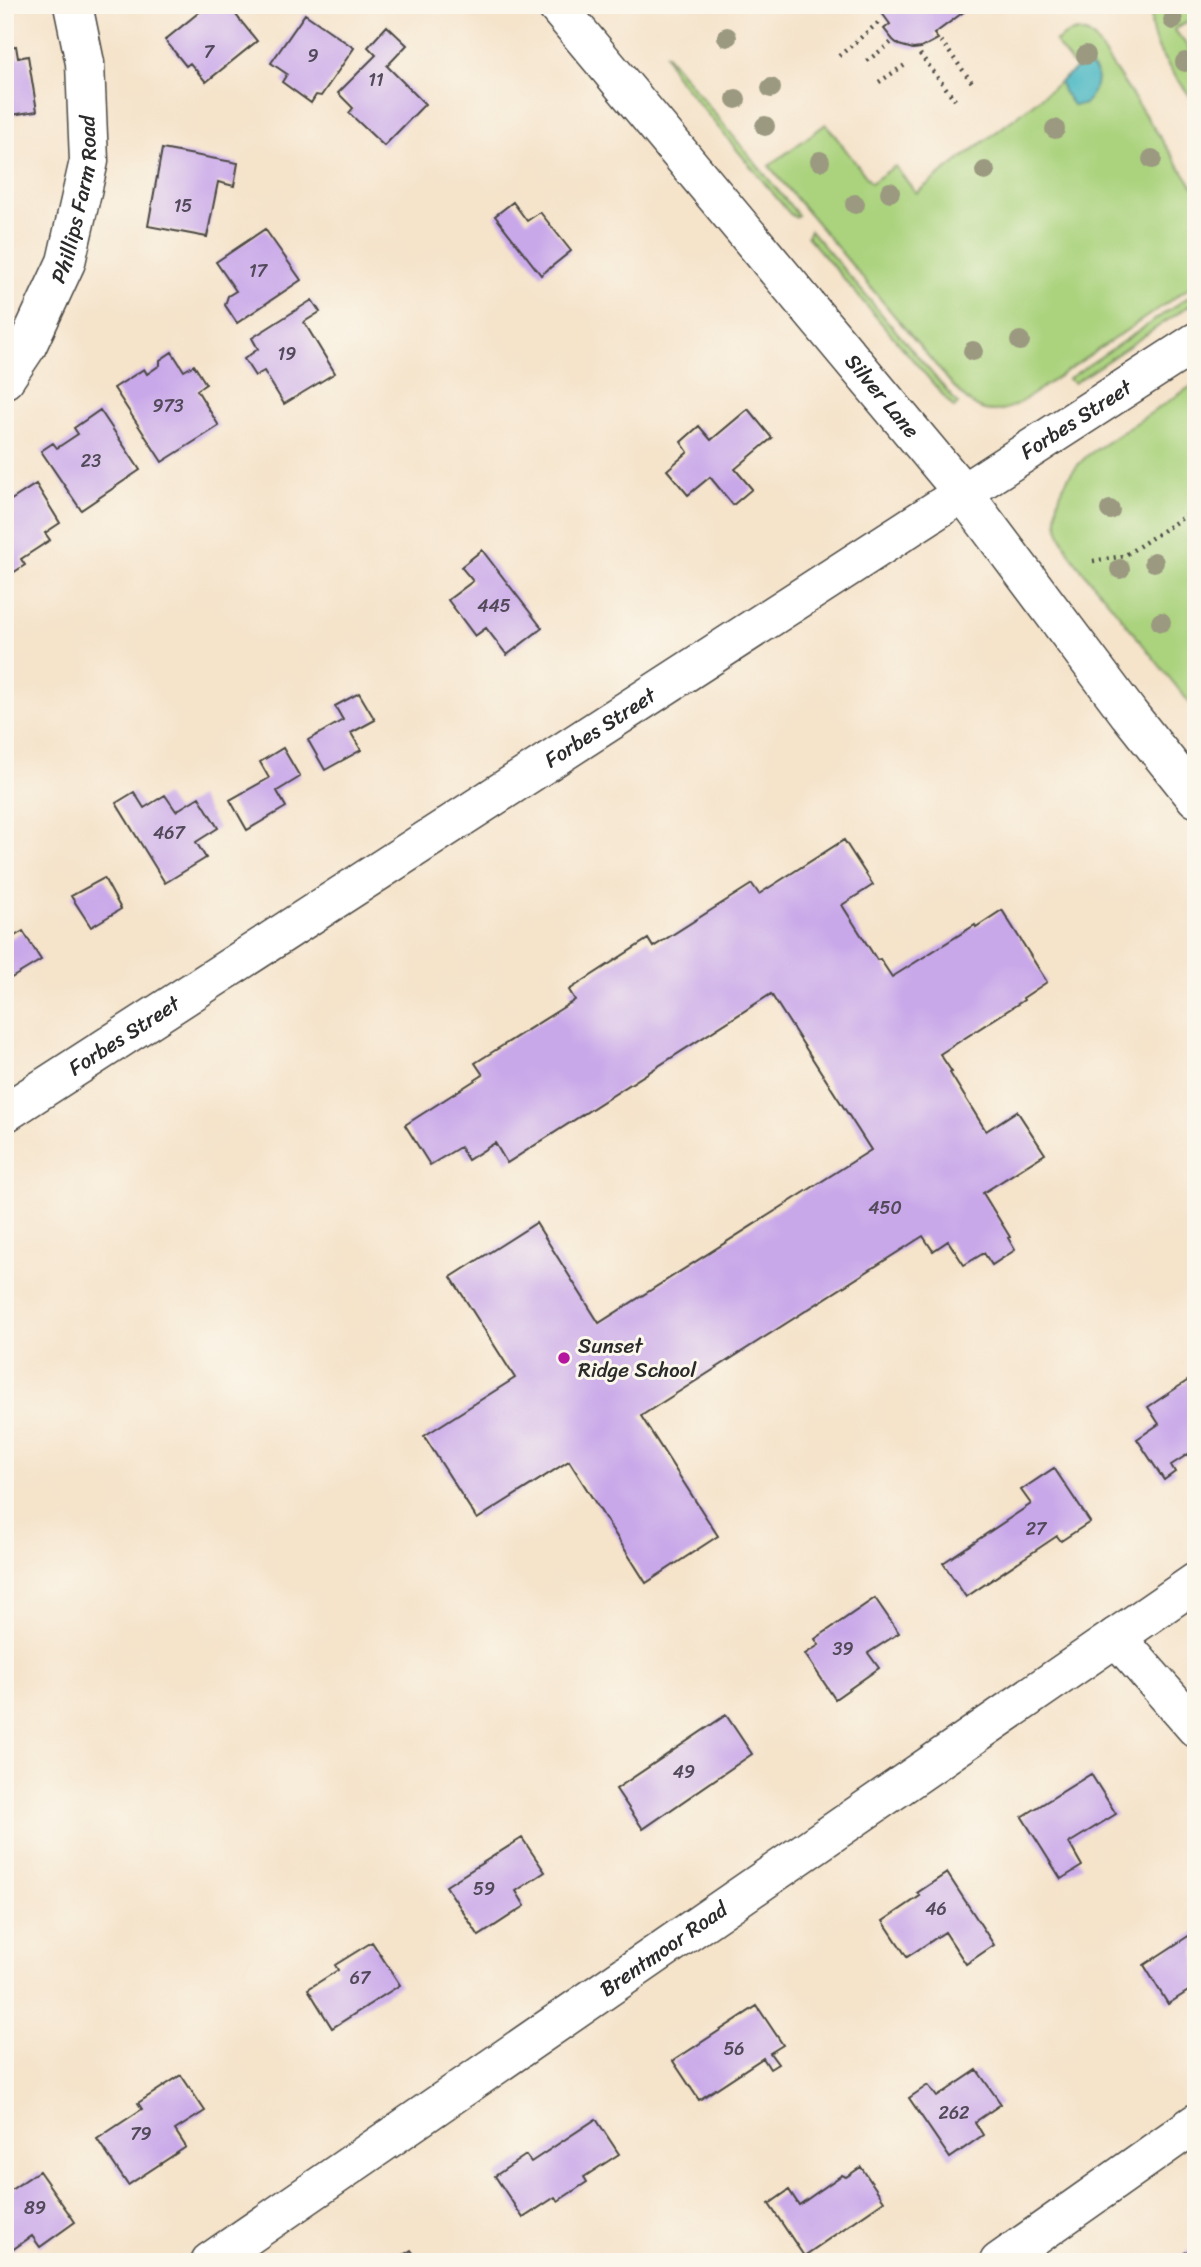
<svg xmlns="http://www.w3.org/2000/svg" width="1201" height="2267" font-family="Sriracha,sans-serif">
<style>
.green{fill:#abd37e;stroke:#6b7f54;stroke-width:2}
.water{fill:#4ab8c3;stroke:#3a7277;stroke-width:2}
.building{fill:#c9a8e9}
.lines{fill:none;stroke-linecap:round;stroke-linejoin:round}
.minor-casing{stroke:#494743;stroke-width:41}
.major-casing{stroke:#494743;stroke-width:41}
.path{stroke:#494743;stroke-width:4.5;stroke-dasharray:2 5;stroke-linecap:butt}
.minor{stroke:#fff;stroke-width:38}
.major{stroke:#fff;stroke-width:38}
.tree{fill:#9b9980}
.poi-dot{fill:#b5179e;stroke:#fbf7ec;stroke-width:2.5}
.labels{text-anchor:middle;stroke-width:6;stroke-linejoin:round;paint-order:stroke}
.number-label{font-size:18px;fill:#524a5a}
.street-label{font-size:21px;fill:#2b2b2b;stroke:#fbf7ec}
.poi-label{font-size:21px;fill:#2b2b2b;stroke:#fbf7ec;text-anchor:start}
</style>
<rect width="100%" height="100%" fill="#fbf7ec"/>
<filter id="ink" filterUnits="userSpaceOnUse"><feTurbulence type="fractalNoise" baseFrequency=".0143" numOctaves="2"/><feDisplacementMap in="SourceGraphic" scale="14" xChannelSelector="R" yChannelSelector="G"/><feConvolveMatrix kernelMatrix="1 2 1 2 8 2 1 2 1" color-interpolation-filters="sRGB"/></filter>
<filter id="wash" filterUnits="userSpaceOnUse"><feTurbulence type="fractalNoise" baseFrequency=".00686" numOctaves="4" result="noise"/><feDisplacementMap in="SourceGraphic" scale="28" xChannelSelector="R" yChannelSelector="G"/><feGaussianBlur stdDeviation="1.57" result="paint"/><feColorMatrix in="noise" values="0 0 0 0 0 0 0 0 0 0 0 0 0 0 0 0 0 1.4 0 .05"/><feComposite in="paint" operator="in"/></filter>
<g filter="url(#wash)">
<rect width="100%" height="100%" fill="#f5e3ca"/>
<path class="green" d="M1154,5h42v12l-22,12 22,28v47c-19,-27 -55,-64 -42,-99z
M1077,31l11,3 7,6 101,151v92l-175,119c-34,20 -49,5 -72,-21l-180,-215 57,-42 45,59 24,-17 21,27 100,-76 60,-48 -21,-27 12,-8z
M665,53l133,162 -3,2 -5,-3 -115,-139z
M810,230l148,174 -4,4 -147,-172z
M1196,292v9l-122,82 -6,-4z
M1196,383v328c-28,-35 -56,-70 -84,-105 -19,-24 -47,-50 -54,-80 -6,-28 10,-53 30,-71z"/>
<path class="water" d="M1083,63c23,8 13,29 0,42h-10l-10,-14 -3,-9z"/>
<g id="blocks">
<path class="building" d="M208,5h20l29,36 -51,41 -16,-19 -4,3 -21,-26z
M876,5h97l-39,29 4,5 -17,9 -8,1 -14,-4 -6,-5 -9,-11 6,-5z
M305,14l49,34 -33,48 -5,-1 -5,8 -29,-21 5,-8 -16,-11z
M387,26l20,19 -20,21 38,38 -41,42 -35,-33 4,-5 -15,-15 38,-38 -8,-8z
M16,46l2,12 10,-2 9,55 -32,5v-68z
M162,149l76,14 -4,23 -16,-4 -11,55 -59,-11z
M513,202l14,19 13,-9 31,39 -30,24 -46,-59z
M265,229l36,51 -64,43 -12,-18 3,-9 8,-5 -20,-29z
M312,300l8,12 -16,10 31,51 -51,31 -20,-33 -9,5 -11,-17 14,-10 -6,-11z
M172,352l12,19 10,-6 12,19 -9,6 22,36 -57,36 -48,-74 30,-19 3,5 13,-9v-5z
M748,409l24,29 -37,31 17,20 -19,16 -23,-28 -22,18 -21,-25 21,-18 -7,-10 18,-16 12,14z
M100,410l40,60 -59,40 -40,-59 12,-8 4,5 21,-14 -4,-6z
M36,484l24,39 -15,10 5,7 -29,19 4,6 -20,13v-74z
M482,550l60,78 -35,27 -21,-27 -11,8 -27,-36 25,-19 -12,-14z
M359,693l16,27 -24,13 10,17 -36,20 -17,-30 35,-20 -8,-14z
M283,748l17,29 -23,14 9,16 -39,23 -17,-30 39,-22 -9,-16z
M134,792l10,16 21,-13 11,16 23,-14 19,31 -22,14 10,16 -41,25 -49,-80z
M844,840l29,45 -31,20 35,55 3,-1 12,18 83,-52 1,2 26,-17 45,72 -24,16 1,2 -84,54 12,18 -2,1 36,58 31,-20 28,43 -62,39 27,44 -2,1 7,12 -23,15 -8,-12 -20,12 -16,-24 -15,10 -10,-15 -282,180 77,120 -72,47 -77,-122 -92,58 -53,-83 91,-58 -64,-101 85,-54 63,100 272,-173 -100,-156 -264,169 -12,-20 -27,17 -8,-13 -30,18 -25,-40 78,-50 -8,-12 100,-63 -6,-10 79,-51 5,8 99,-63 7,10z
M104,878l17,31 -30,18 -20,-31z
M23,931l18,29 -33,20 -3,-4v-34z
M1196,1375v74l-25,16 4,7 -11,8 -27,-41 22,-15 -11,-17z
M1054,1468l36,54 -29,19 -4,-5 -91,61 -23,-34 88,-59 -10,-14z
M875,1598l24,35 -31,20 11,15 -44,31 -30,-45 14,-9 -4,-6z
M726,1715l26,39 -109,75 -27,-40z
M1091,1774l25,40 -47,29 13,23 -21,13 -39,-62z
M522,1838l23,34 -29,19 9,15 -46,30 -33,-50z
M947,1873l47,72 -28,19 -21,-32 -38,25 -24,-36 37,-25 -3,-3z
M1196,1931v55l-28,18 -24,-39z
M372,1942l28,43 -68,43 -24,-39 30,-19 -3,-5z
M757,2006l26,39 -13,8 8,11 -8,5 -7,-11 -64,42 -26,-39z
M977,2070l24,34 -26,18 8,13 -33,23 -41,-60 19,-13 9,12z
M181,2075l24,36 -30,19 11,17 -58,38 -31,-46 45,-30 -4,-6z
M596,2119l23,35 -35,23 3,5 -29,19 -3,-4 -32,21 -28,-42 31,-21 5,7z
M861,2167l23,34 -80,55 -35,-52 20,-14 10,15 43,-30 4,2z
M39,2171l36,51 -35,25 -8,-11 -27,19v-61z
M1196,2246v16h-26z
M411,2250l8,12h-27z"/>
</g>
</g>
<g filter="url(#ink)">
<use href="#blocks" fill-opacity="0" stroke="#494743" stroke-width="2"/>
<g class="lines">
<g class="minor-casing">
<g id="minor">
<path id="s1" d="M5,379l22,-33 39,-84 23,-101 -4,-98 -12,-58"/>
<path d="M1116,1637l80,91"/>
<path id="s2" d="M210,2262l986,-680"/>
<path d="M999,2262l197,-139"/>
</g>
</g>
<g class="major-casing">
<g id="major">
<path id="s3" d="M556,5l408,489 165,220 67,84"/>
<path id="s4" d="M5,1113l1191,-771"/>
</g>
</g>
<path class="path" d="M941,41l33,44
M920,54l35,46
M839,56l39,-33
M867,61l25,-19
M879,82l29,-19
M1093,561l31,-5 72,-47"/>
<use href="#minor" class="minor"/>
<use href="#major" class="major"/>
</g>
<g class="tree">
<circle cx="1173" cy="20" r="10"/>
<circle cx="727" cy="37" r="10"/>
<circle cx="1086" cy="55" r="10"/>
<circle cx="1185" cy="62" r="10"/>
<circle cx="771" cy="88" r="10"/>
<circle cx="736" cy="99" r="10"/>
<circle cx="765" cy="126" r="10"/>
<circle cx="1055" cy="129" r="10"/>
<circle cx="1152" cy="159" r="10"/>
<circle cx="820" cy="161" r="10"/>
<circle cx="985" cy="171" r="10"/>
<circle cx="890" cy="192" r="10"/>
<circle cx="855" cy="204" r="10"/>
<circle cx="1020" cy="341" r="10"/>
<circle cx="973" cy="351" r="10"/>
<circle cx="1110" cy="510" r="10"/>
<circle cx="1154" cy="562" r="10"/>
<circle cx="1120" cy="569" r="10"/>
<circle cx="1161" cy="622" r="10"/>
</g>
</g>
<circle class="poi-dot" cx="564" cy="1358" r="7"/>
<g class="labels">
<g class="number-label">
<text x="209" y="58">7</text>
<text x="313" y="62">9</text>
<text x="376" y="86">11</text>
<text x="183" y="212">15</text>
<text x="258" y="277">17</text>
<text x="287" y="360">19</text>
<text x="168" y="412">973</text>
<text x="91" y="467">23</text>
<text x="494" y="612">445</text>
<text x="169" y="839">467</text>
<text x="885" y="1214">450</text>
<text x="1036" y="1535">27</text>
<text x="843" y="1655">39</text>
<text x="684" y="1778">49</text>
<text x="484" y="1895">59</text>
<text x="936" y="1915">46</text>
<text x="360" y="1984">67</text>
<text x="734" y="2055">56</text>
<text x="954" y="2119">262</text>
<text x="141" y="2140">79</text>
<text x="35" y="2214">89</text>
</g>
<g class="street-label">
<text dy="7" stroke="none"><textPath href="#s1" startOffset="196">Phillips Farm Road</textPath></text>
<text dy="7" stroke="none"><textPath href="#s3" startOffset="509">Silver Lane</textPath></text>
<text dy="7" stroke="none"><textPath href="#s4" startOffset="1276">Forbes Street</textPath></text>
<text dy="7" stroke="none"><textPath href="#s4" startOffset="709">Forbes Street</textPath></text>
<text dy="7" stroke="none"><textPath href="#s4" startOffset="142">Forbes Street</textPath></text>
<text dy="7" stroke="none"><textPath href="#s2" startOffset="551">Brentmoor Road</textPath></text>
</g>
<g class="poi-label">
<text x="578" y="1353">Sunset<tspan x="578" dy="24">Ridge School</tspan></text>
</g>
</g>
<rect width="1201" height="2267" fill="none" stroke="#fbf7ec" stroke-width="28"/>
</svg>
